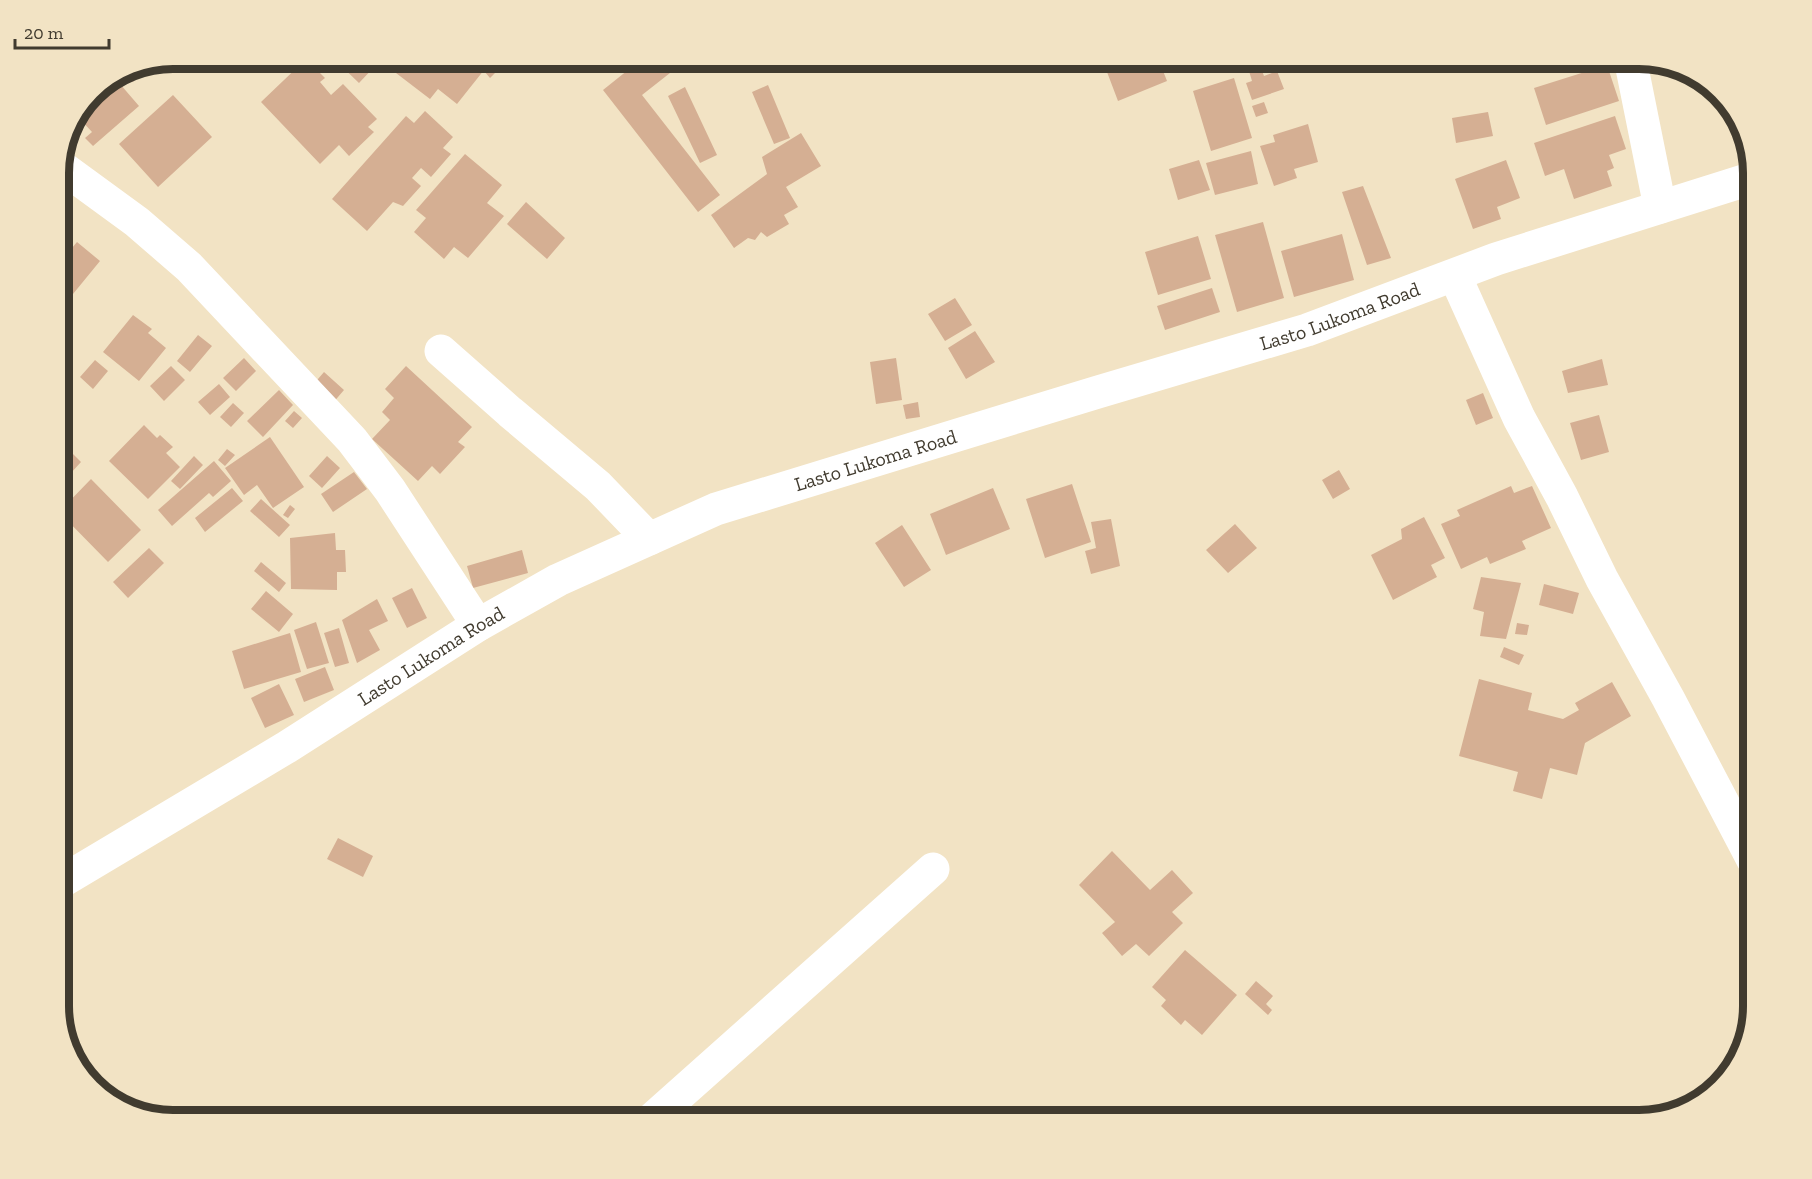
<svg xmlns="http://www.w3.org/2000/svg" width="1812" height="1179" font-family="'Zilla Slab',serif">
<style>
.building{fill:#d5af93}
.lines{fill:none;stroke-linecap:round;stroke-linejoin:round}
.minor{stroke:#fff;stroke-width:33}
.labels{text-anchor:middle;stroke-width:5;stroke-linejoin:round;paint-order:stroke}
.street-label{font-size:20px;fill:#413b2f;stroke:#f2e3c4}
.rim{fill:none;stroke:#413b2f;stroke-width:8}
</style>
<rect width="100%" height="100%" fill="#f2e3c4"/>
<path class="building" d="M333,58h36l7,7 -17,18z
M406,58h73l9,7 -31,39 -19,-15 -8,10 -34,-26z
M643,58h16l11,15 -28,22 78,100 -22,17 -95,-122z
M664,58h26l-19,12z
M750,58h21l2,3 -14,10z
M1140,58h18l9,23 -49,20 -11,-29z
M306,59l19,19 -5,4 11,13 12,-11 34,35 -9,8 6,5 -25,24 -10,-11 -19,19 -59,-62z
M149,63l-16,19 -11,-10 8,-5z
M1607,65l12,36 -73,24 -12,-37z
M489,67l6,6 -5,5 -6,-7z
M1261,68l3,8 13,-5 7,18 -32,11 -6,-17 6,-2 -3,-10z
M114,77l25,29 -46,40 -8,-8 7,-6 -12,-13 12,-27z
M1234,78l18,60 -41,13 -18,-60z
M768,85l22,53 -16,6 -22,-52z
M685,87l32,68 -17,8 -32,-67z
M173,95l39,42 -54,50 -39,-43z
M1264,102l4,11 -12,4 -4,-11z
M425,111l28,26 -10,11 8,6 -20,23 -10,-9 -9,10 9,8 -18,20 -10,-4 -26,29 -35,-32 74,-83 8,7z
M1488,112l5,24 -37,7 -4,-25z
M1615,116l11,33 -17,6 5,13 -7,3 5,15 -38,13 -10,-30 -19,7 -11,-33z
M1308,124l10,38 -24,7 3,9 -23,8 -14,-40 15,-4 -2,-7z
M801,133l20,33 -35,21 12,20 -14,8 5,9 -22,13 -6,-5 -6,8 -7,-2 -14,10 -23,-33 56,-41 -5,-17z
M1251,151l7,33 -43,11 -9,-32z
M465,154l37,31 -15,18 17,13 -36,42 -14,-11 -10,12 -30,-27 12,-14 -10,-8z
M1199,160l11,30 -32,10 -9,-31z
M1506,160l14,38 -23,9 4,12 -28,10 -18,-50z
M1363,186l28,72 -24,7 -25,-73z
M526,202l39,36 -18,21 -40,-35z
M1263,222l21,76 -47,14 -22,-77z
M1342,234l12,46 -60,17 -13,-46z
M1198,236l13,43 -53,16 -13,-43z
M77,242l23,19 -36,44 -5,-4v-54l8,7z
M1212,288l8,24 -55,18 -8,-24z
M955,298l17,27 -27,16 -17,-27z
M133,315l19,14 -4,4 18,15 -27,33 -36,-29z
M975,331l20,31 -29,17 -18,-31z
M198,335l14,11 -22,26 -13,-11z
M244,358l12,13 -20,20 -13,-13z
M896,358l6,42 -26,4 -6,-42z
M1602,359l6,26 -40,8 -6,-22z
M95,360l13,11 -15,18 -13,-12z
M171,366l14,14 -21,21 -14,-15z
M406,366l66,61 -14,15 7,5 -25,27 -8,-8 -14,15 -46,-42 18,-19 -8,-8 12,-14 -9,-9z
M324,372l20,18 -12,14 -20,-18z
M219,384l11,13 -20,18 -12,-13z
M279,390l14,15 -30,32 -16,-16z
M1483,393l10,25 -17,7 -10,-25z
M918,402l2,15 -14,2 -3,-14z
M233,403l11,10 -13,14 -11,-10z
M294,411l8,7 -9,10 -8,-7z
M1599,415l10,37 -28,8 -11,-37z
M144,425l13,13 3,-3 13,12 -7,6 14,14 -32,32 -39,-38z
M270,437l34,50 -31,21 -16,-23 -13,10 -19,-27z
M59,440l22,22 -22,24z
M227,449l8,6 -10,11 -7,-6z
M194,456l9,9 -23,24 -9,-8z
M327,456l13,12 -18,20 -13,-12z
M214,461l17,20 -18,16 -4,-4 -37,33 -14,-16z
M1339,470l11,19 -17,10 -11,-19z
M354,472l13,17 -34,23 -12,-18z
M91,479l50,51 -33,32 -49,-50z
M1072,484l19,58 -46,16 -19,-59z
M1511,486l3,7 18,-7 19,42 -29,13 4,8 -36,15 -3,-7 -26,12 -20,-45 19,-8 -3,-6z
M232,488l11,13 -38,31 -10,-14z
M993,488l17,41 -64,26 -16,-41z
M261,499l29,26 -11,12 -29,-26z
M290,505l5,4 -7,9 -5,-3z
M1424,517l21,41 -14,7 6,12 -44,23 -22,-45 31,-16 -1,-10z
M1111,519l9,47 -29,8 -6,-23 11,-3 -5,-26z
M1235,524l22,24 -29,25 -22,-23z
M902,525l29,45 -27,17 -29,-44z
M335,533l1,17h9l1,22h-9v18l-46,-1 -1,-51z
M149,548l15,15 -36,35 -15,-16z
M522,550l6,23 -55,15 -6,-22z
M261,562l25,21 -7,9 -25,-21z
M1481,577l40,6 -15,56 -26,-3 4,-24 -11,-3z
M1544,584l35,9 -6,21 -34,-9z
M412,588l15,30 -20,10 -15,-30z
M266,591l27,23 -14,18 -28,-23z
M377,599l11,22 -19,9 11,20 -23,13 -15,-43z
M316,622l13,41 -22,6 -13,-39z
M1517,623l12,2 -2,10 -12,-1z
M339,628l10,35 -14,4 -11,-34z
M290,633l11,39 -57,17 -12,-38z
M1504,647l20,8 -5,10 -19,-8z
M325,667l9,23 -30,12 -9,-23z
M1479,679l53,14 -4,17 35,9 16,-9 -4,-7 37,-21 19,34 -46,27 -8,32 -27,-7 -8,31 -29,-8 5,-19 -59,-16z
M279,684l15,31 -29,13 -14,-30z
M338,838l35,18 -10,21 -36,-18z
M1112,851l38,39 22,-20 21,23 -21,19 11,11 -34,33 -13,-12 -14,12 -20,-23 13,-11 -36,-37z
M1185,950l52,45 -35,40 -17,-15 -4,5 -20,-19 5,-6 -14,-13z
M1256,981l17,15 -7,8 6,6 -4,5 -23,-21z"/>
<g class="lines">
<g class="minor">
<path d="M1630,58l30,149"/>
<path d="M59,165l78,57 52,45 163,173 38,50 88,135"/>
<path d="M1455,276l64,142 43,79 40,82 66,119 85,162"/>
<path d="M441,351l69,61 88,74 51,53"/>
<path id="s1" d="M59,883l228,-136 191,-122 80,-45 158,-71 382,-117 209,-62 189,-71 257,-81"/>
<path d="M651,1120l282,-251"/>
</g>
</g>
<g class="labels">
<g class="street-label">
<text dy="7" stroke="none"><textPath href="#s1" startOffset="1410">Lasto Lukoma Road</textPath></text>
<text dy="7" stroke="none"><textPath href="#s1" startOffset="924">Lasto Lukoma Road</textPath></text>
<text dy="7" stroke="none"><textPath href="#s1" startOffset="436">Lasto Lukoma Road</textPath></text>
</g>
</g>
<path d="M0 0H1812V1179H0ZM173 69H1639A104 104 0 0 1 1743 173V1006A104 104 0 0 1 1639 1110H173A104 104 0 0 1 69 1006V173A104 104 0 0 1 173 69Z" fill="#f2e3c4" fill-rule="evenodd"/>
<path class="rim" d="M173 69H1639A104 104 0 0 1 1743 173V1006A104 104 0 0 1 1639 1110H173A104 104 0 0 1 69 1006V173A104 104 0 0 1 173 69Z"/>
<path d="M15 39v9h94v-9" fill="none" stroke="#413b2f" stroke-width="3"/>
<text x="24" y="39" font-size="18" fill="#413b2f" stroke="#f2e3c4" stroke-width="4.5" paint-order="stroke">20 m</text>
</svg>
